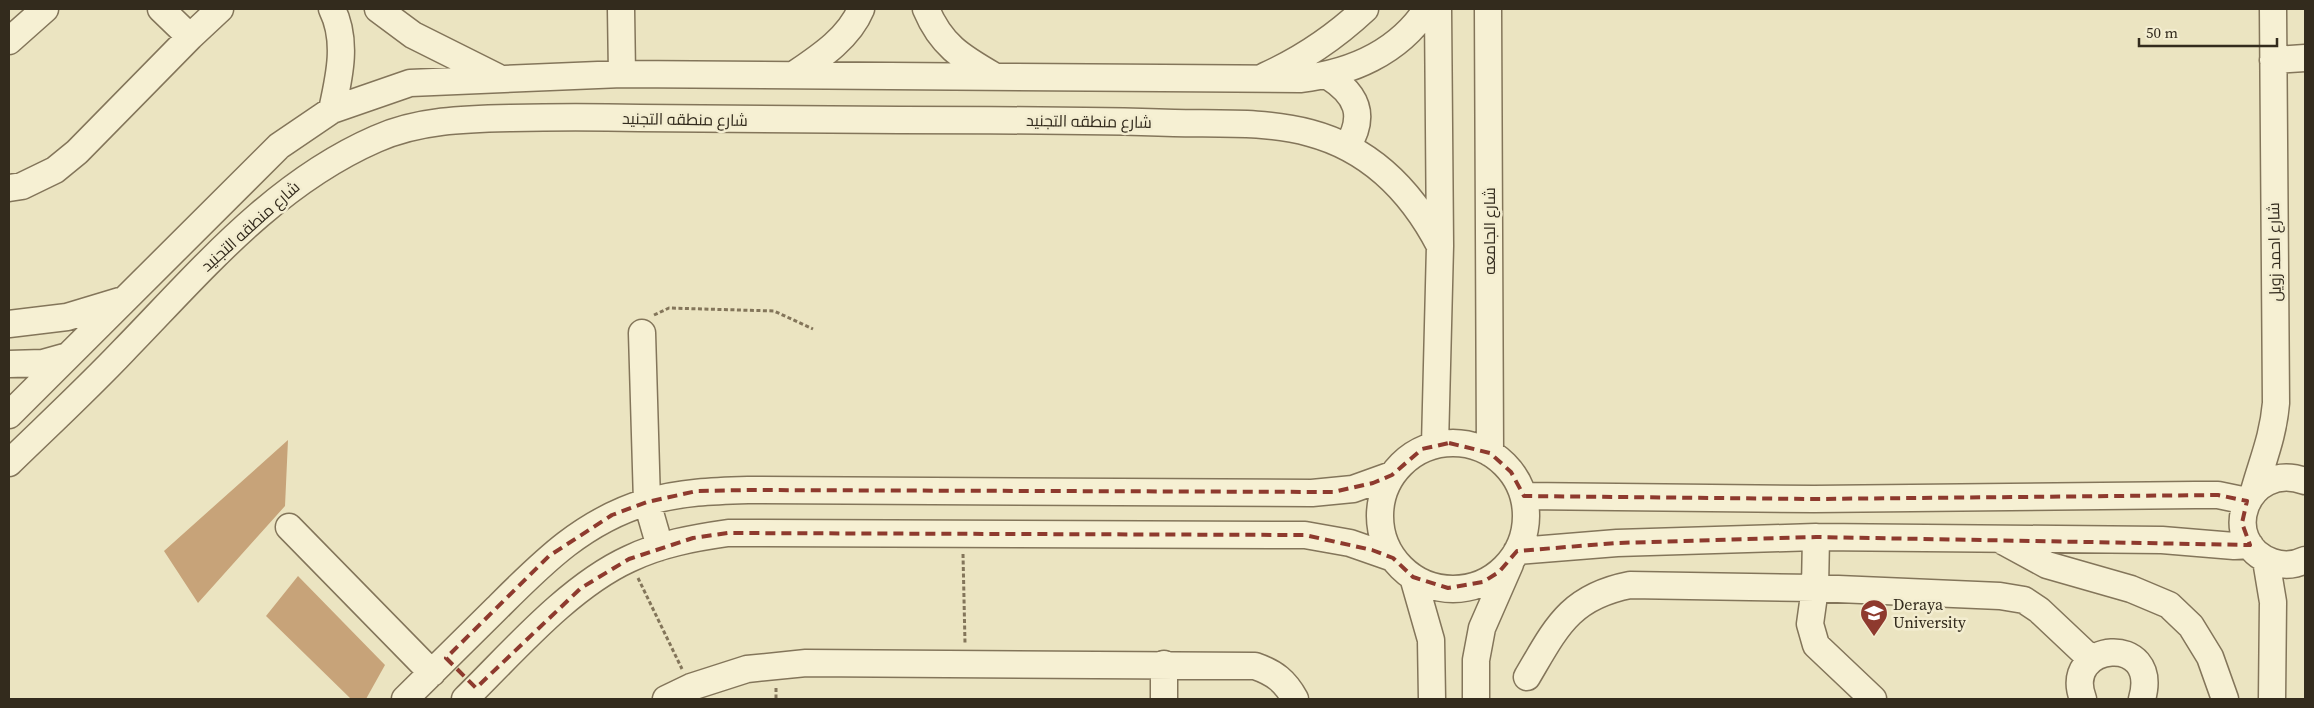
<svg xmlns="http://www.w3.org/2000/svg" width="2314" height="708" font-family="'Source Serif 4',Cairo,serif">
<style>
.building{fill:#c7a379}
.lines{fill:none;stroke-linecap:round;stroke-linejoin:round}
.minor-casing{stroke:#83755a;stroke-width:29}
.path{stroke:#83755a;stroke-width:3;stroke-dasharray:4 2.5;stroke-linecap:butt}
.minor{stroke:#f6f0d3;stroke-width:26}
.marked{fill:none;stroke:#8e3a2e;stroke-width:4;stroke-dasharray:10 6;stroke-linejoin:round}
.labels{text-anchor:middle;stroke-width:5;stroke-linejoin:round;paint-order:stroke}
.street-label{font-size:16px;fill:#332b1d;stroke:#f3edd0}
.poi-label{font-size:16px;fill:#332b1d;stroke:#f3edd0;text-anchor:start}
</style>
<rect width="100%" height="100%" fill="#ebe4c1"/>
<path class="building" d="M288,440l-3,66 -87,97 -34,-52z
M298,576l87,89 -19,34h-15l-85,-83z"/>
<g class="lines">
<g class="minor-casing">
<path id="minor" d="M161,9l29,28 30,-28
M378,9l35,26 84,42
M621,9l1,65
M926,9c15,36 35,48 68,67
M1488,9l2,444
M9,41l36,-32
M2273,60l32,-2
M795,74c25,-17 54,-36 66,-65
M1265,76c38,-17 70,-39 100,-67
M1328,76c30,19 38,40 19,71
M332,110c7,-32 16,-69 0,-101
M9,188l13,-2 33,-16 22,-18 113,-115
M9,324l58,-7 53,-16
M642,333l5,169 13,45
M9,364l34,-1 25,-7
M9,415l270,-269 53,-36 78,-27 212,-9 678,5c50,-6 98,-26 127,-70
M1380 516a73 73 0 1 1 146 0a73 73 0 1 1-146 0Z
M1435,445l5,-199 -2,-237
M9,463c38,-37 78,-74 115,-113 77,-79 149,-166 252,-211 42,-19 89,-20 135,-21 43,-1 86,-1 129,0 86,1 172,2 259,2 91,0 183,0 275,3 44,1 93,-2 136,10 60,16 102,59 130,113
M2305,481c-59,-21 -88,61 -33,81 11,4 23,3 33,-2
M2254,491c9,-32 19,-54 22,-88l-3,-394
M1524,496l290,3 381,-4h23l29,6
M289,527l143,146
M1816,537l-1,51 -5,36 6,21 57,54
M2001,540l46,25 84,24 38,16 22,21 19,31 15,42
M1517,551l100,-8 199,-6 346,3 72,6 16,-1
M2266,560l7,42 -1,97
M1413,577l18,63 1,59
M1164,664v35
M1527,677c29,-49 42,-80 103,-92l185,3 185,8 24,4 15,10 52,49
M405,699c30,-30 61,-60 92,-91 45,-45 86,-87 150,-106 33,-10 67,-11 101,-12l564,3 41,-4 39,-14
M465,699c47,-46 103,-112 164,-140 31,-15 64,-21 99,-26l577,2 45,8 43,15
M666,699l25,-12 56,-18 59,-6 449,3c20,7 30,15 40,33
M1476,699v-39l6,-32 28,-64
M2083,699c-22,-57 78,-67 59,0"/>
</g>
<path class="path" d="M654,315l15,-7 105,3 39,18
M963,554l2,89
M638,578l44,91
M776,688v11"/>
<use href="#minor" class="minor"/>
</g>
<path class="marked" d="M1449,443l41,10 21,19 13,24 290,3 404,-4 29,6 -5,22 8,22 -434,-8 -199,6 -100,8 -18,21 -16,10 -35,6 -35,-11 -20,-19 -21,-8 -67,-15 -577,-2 -35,5 -64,21 -48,29 -105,100 -30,-30 103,-102 63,-41 35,-13 50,-11 51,-1 585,2 40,-9 19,-8 30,-26z"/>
<defs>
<g id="university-pin" transform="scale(1.4375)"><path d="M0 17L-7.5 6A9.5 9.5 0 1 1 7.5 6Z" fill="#8e3a2e" stroke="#f3edd0"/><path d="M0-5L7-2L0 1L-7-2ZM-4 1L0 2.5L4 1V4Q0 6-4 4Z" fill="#fff"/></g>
</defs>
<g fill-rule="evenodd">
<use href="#university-pin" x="1874" y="613"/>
</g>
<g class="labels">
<g class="street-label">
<text transform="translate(685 119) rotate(1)" y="6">شارع منطقه التجنيد</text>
<text transform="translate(1089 121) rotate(1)" y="6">شارع منطقه التجنيد</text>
<text transform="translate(250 226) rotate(-42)" y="6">شارع منطقه التجنيد</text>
<text transform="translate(1489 231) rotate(-90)" y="6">شارع الجامعه</text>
<text transform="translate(2274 252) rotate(-91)" y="6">شارع احمد زويل</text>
</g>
<g class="poi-label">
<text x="1893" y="610">Deraya<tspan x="1893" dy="18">University</tspan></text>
</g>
</g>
<rect width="2314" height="708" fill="none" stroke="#332b1d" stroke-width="20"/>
<path d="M2139 38v8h138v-8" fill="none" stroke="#332b1d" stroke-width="2.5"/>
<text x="2146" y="38" font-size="15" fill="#332b1d" stroke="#f3edd0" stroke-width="4" paint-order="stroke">50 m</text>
</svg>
